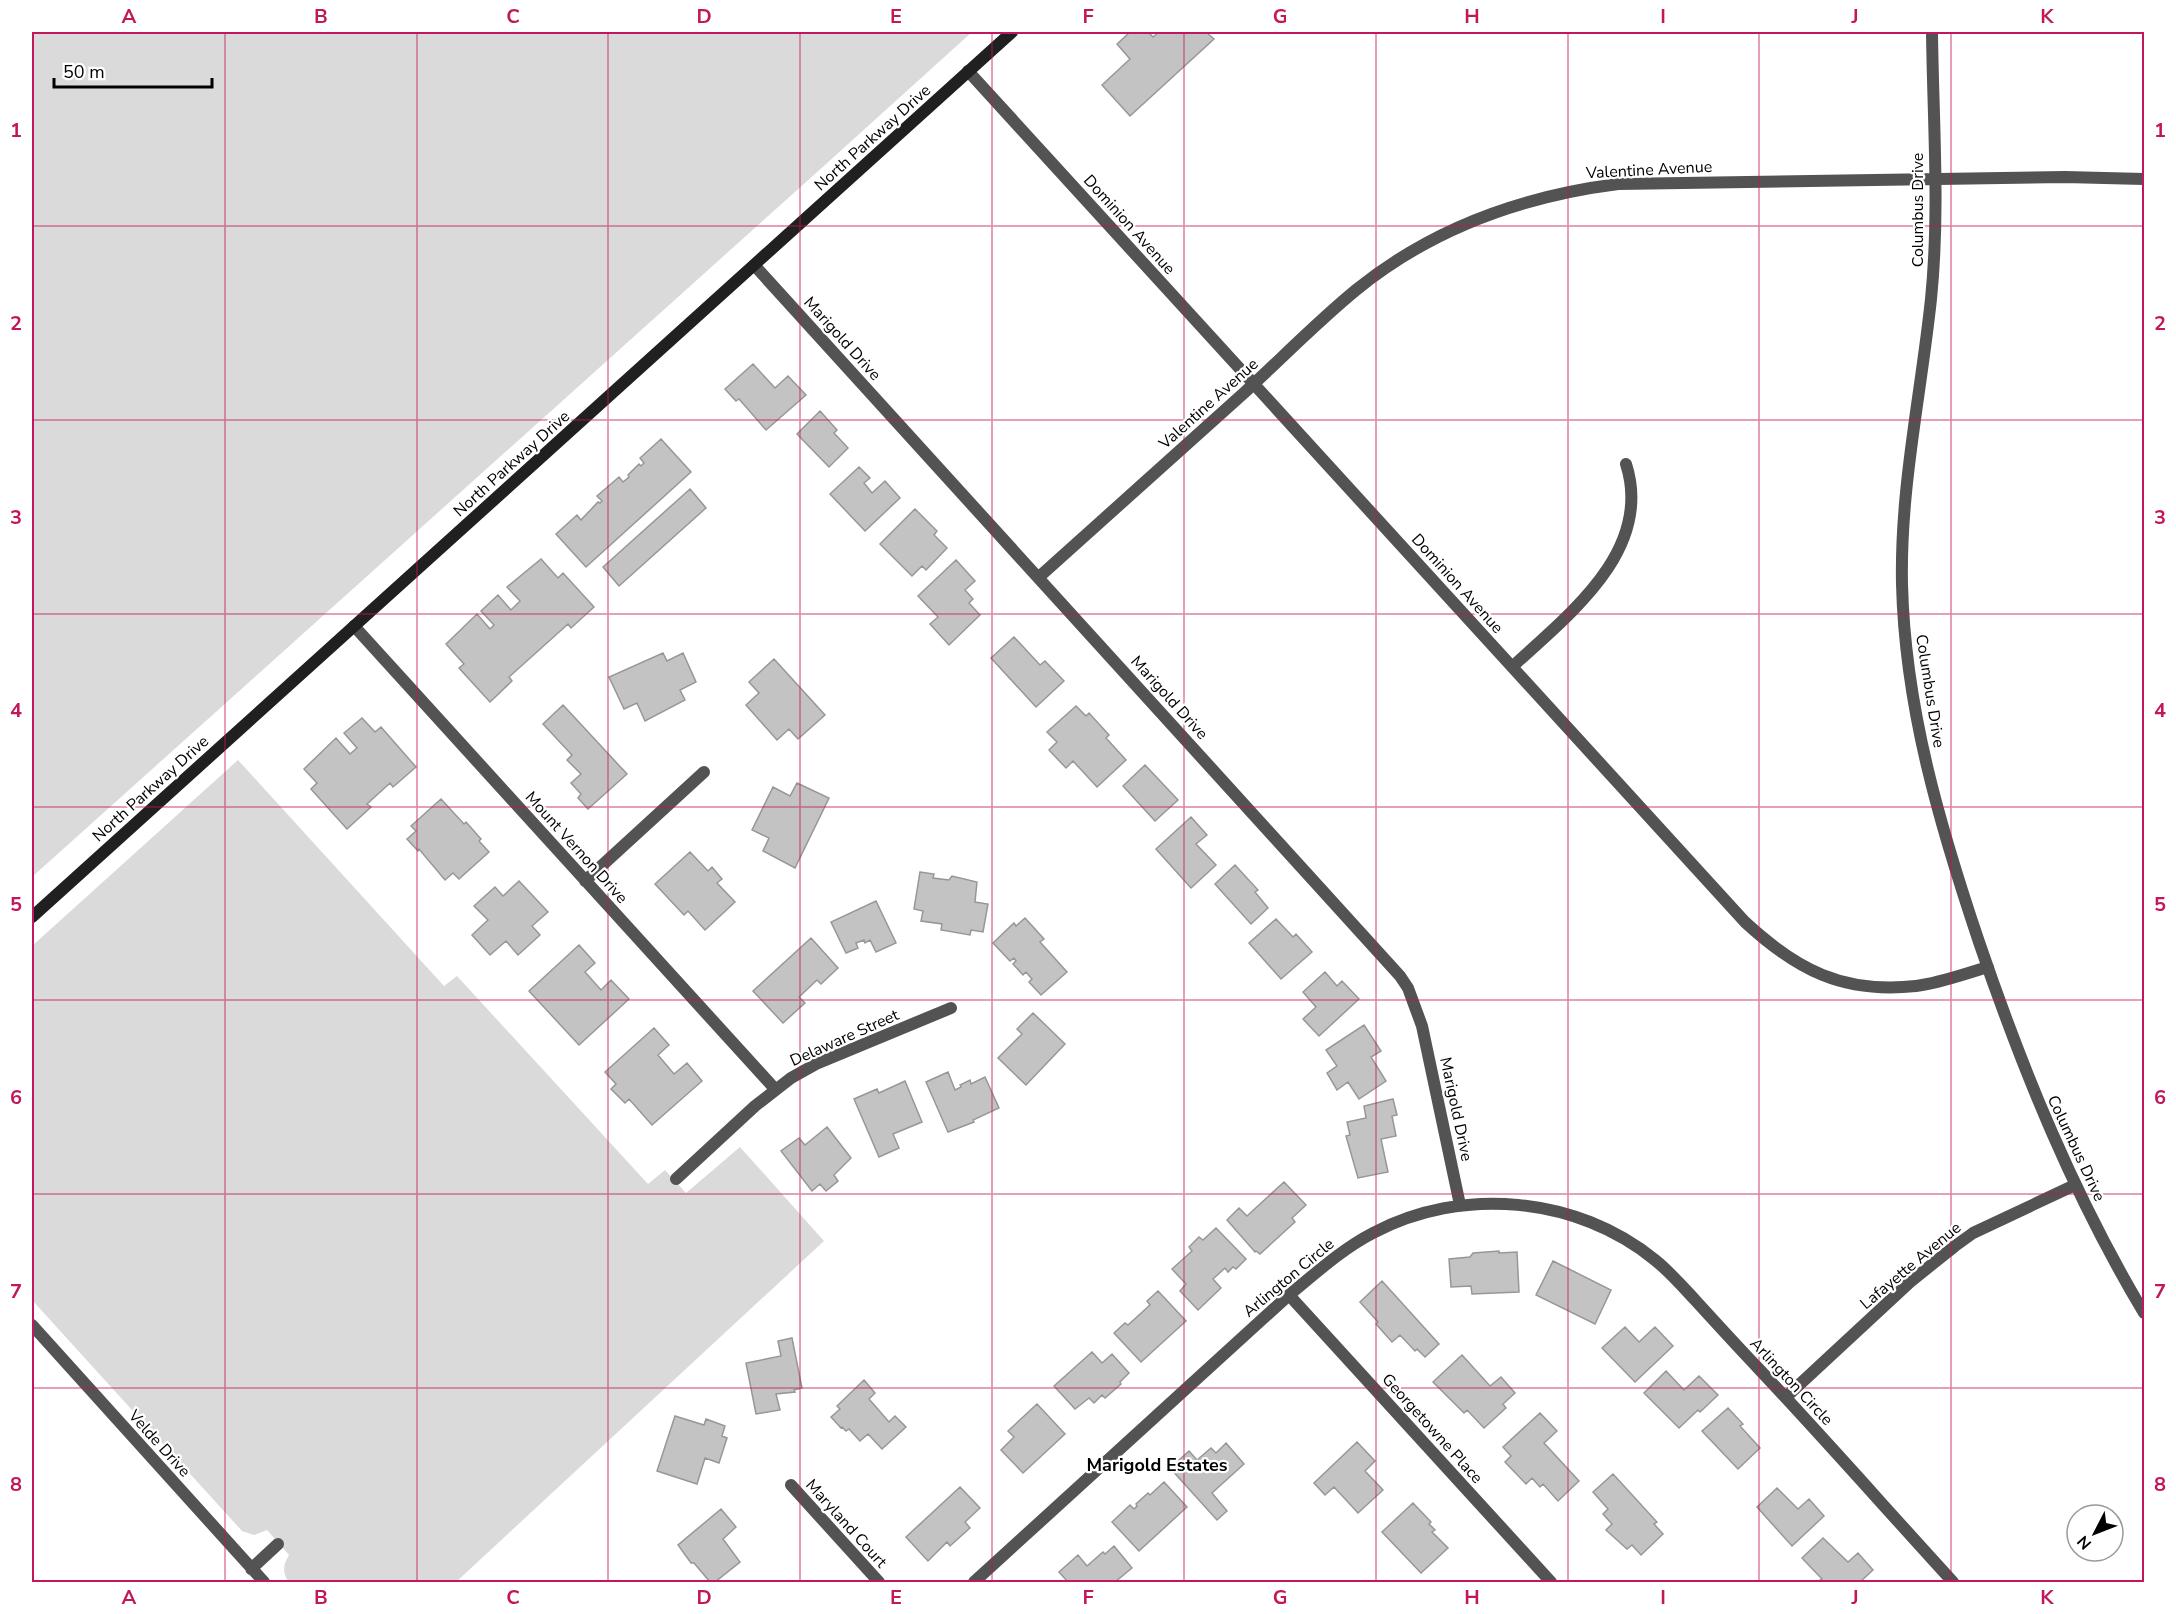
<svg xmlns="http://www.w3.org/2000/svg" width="2176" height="1614" font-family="'Nunito Sans',sans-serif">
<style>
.green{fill:#dadada}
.building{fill:#c3c3c3;stroke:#979797;stroke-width:1.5}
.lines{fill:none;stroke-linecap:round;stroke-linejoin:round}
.street{stroke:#535353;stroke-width:12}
.secondary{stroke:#202020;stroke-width:12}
.grid{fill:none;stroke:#c2185b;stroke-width:1.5;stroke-opacity:0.55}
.labels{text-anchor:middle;stroke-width:4.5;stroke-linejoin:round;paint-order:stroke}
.street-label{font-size:16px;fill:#000;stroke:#fff}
.neighbourhood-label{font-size:18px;font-weight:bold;fill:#000;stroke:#fff}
.neatline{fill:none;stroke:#c2185b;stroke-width:2}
.grid-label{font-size:20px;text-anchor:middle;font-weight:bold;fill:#c2185b}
</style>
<rect width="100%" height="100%" fill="#fff"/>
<path class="green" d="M32,32h940l-157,142 -783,703z
M238,760l206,226 13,-10 191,208 17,-14 21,23 54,-46 84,94 -368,341h-167c-7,-9 -6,-17 0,-27l-22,-25 -13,5 -12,-4 -210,-231v-354z"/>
<path class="building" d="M1130,32h18l5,5 6,-5h47l8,7 -84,77 -28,-31 28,-26 -13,-15z
M753,364l22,24 13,-12 18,19 -40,35 -27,-31 -3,2 -11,-12z
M820,411l17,19 -3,3 14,15 -19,19 -32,-33z
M661,439l30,33 -105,95 -30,-33 21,-19 4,5 17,-18 2,1 2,-2 -5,-5 22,-19 4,5 6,-5 -1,-2 11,-11 2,2 3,-3 -4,-5z
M859,467l11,11 -6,5 8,10 13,-12 15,17 -35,33 -35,-37z
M690,489l16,19 -87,78 -16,-19z
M915,509l22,22 -3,4 13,13 -21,22 -4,-4 -10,10 -32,-32z
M541,559l17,19 5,-5 31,34 -23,21 -3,-4 -59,53 3,4 -22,21 -31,-34 5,-4 -18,-20 31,-30 13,15 4,-4 -13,-14 17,-16 13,15 9,-9 -13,-14z
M956,560l19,21 -10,9 8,9 -4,4 11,12 -31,30 -19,-21 8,-7 -20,-21z
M1014,637l26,28 5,-4 19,20 -28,26 -45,-49z
M663,653l4,8 16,-8 13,29 -16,8 5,10 -40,21 -8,-18 -13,6 -15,-32z
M774,659l51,56 -27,24 -9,-10 -12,11 -31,-35 13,-12 -10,-11z
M563,705l64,69 -39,35 -10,-11 3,-4 -10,-11 10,-9 -14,-14 5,-5 -29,-31z
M1076,706l10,10 3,-3 20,22 -3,3 20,22 -29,27 -24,-26 -7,7 -17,-18 8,-8 -10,-10z
M362,718l13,14 6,-5 35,40 -23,20 -3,-4 -23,21 4,3 -24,22 -36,-40 6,-6 -13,-14 32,-31 14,16 7,-6 -13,-15z
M1145,765l33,35 -23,21 -32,-35z
M797,783l32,15 -34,70 -32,-17 6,-13 -17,-8 21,-43 17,9z
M441,799l23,25 2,-2 15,17 -2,2 10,11 -30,27 -6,-6 -8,7 -26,-31 -1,2 -11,-12 9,-8 -5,-5z
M1191,817l16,18 -11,9 20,21 -25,23 -35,-39z
M690,852l18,19 4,-4 10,12 -5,4 18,19 -30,28 -17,-19 -4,4 -29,-31z
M1235,865l23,25 -3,2 13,16 -17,16 -36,-40z
M920,872l14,2 -1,4 16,2 3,-4 25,6 -2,20 13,2 -5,28 -12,-2 -1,5 -29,-5 1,-6 -21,-3 2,-10 -9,-2z
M519,881l29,31 -16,14 8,9 -22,20 -12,-14 -16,14 -18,-20 16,-15 -14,-14 21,-19 8,9z
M876,901l20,42 -20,9 -6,-12 -5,3 -1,-3 -8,3 2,5 -12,5 -15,-31z
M1025,918l19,21 -4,3 27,30 -26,23 -12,-13 3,-3 -6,-7 -3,3 -10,-11 3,-3 -2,-3 -4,3 -17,-18 21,-20 2,3z
M1276,919l17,18 3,-3 16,18 -31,27 -32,-36z
M811,938l27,30 -17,16 -4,-4 -18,17 6,6 -22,20 -30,-32z
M579,945l16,18 -10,9 16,18 10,-10 18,19 -50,46 -50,-54z
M1325,972l12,14 5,-5 17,18 -40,37 -16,-17 13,-12 -13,-15z
M1033,1013l32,31 -39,41 -28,-27 24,-24 -5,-5z
M1364,1025l17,26 -10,6 15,24 -27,18 -11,-17 -11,8 -10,-17 10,-7 -11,-16z
M654,1028l15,17 -11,10 16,19 13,-11 15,18 -50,44 -23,-26 -4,4 -14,-14 5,-5 -11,-12z
M948,1072l7,18 6,-3 -1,-2 10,-5 1,4 14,-7 14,31 -26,12 1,2 -26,10 -22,-50z
M905,1081l17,41 -29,12 6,14 -20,9 -25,-58 23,-10 2,4z
M1393,1099l4,16 -5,1 4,20 -15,3 7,33 -30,6 -12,-42 4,-1 -3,-13 19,-4 -2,-12z
M827,1127l24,31 -17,17 4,6 -12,10 -6,-7 -8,7 -31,-40 18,-13 6,7z
M1284,1182l22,23 -14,13 3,4 -35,32 -4,-3 -1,1 -28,-32 12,-12 8,8z
M1216,1228l30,31 -10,10 -3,-2 -5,5 -3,-4 -12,11 8,9 -23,22 -18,-19 6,-7 -14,-15 20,-18 -3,-4 10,-10 4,3z
M1499,1251v2l18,-1 2,40 -47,2 -1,-8 -20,1 -2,-28 21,-2 3,-4z
M1553,1261l58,29 -16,34 -59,-29z
M1382,1281l57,63 -14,13 -8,-8 -2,2 -15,-16 -8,7 -16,-18 2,-2 -18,-20z
M1158,1291l28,30 -45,41 -27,-29 11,-10 3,2 22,-20 -3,-4z
M1625,1327l14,15 16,-15 18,19 -38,36 -33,-34z
M792,1338l10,50 -8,2 1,2 -19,2 4,16 -24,4 -10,-51 35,-7 -3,-15z
M1092,1352l10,11 10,-9 17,19 -9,9 1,2 -16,14 -3,-3 -8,8 -5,-5 -14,11 -21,-23z
M1462,1355l28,31 11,-9 14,16 -12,11 3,4 -22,20 -17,-18 -3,3 -31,-31z
M1666,1371l18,19 15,-14 19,19 -18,17 -2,-2 -19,18 -35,-35z
M864,1380l11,13 -6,6 20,23 6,-6 11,11 -24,22 -14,-15 -8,7 -11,-12 -3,2 -4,-4 -1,1 -10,-11 9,-8 -3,-3z
M1037,1404l28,30 -42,39 -22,-23 13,-13 -6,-6z
M1728,1408l15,16 -3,2 20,22 -22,21 -36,-38z
M1540,1413l17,18 -13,12 35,38 -21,20 -15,-17 -3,3 -8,-9 -6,6 -21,-22 6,-6 -8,-9z
M675,1416l29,9 2,-6 19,7 -3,10 5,2 -8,25 -14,-5 -8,26 -40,-13z
M1357,1442l18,19 -10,10 18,19 -25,23 -24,-26 -9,8 -11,-12z
M1226,1443l18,21 -32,29 15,18 -10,9 -47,-52 19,-17 8,9 14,-12 5,5z
M1613,1474l44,48 -3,2 9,10 -22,21 -9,-10 -5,4 -21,-19 6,-6 -9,-10 5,-5 -15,-17z
M1164,1482l23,25 -48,44 -27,-29 18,-17 4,4 3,-3 -1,-2 12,-11 2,2z
M960,1487l20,21 -15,14 5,6 -20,18 -3,-4 -19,19 -22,-24z
M1777,1488l21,21 11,-10 15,17 -32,30 -35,-39z
M1413,1503l18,19 -2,2 6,6 -3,2 16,16 -27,25 -39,-41z
M721,1509l15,18 -13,12 17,23 -25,20h-5l-16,-19h-3l-13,-18z
M1823,1538l25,24 10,-9 15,17 -13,12h-43l5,-3 -20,-21z
M1114,1546l18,22 -17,14h-47l-9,-10 19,-17 9,11 16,-14 2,2z"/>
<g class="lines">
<path class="street" d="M1932,32c1,88 8,178 -1,267 -10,95 -31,189 -29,285 3,124 38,242 77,358 44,129 95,254 165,371
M968,71l777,851c52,48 98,72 171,64 24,-3 48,-12 72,-19
M755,266l645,710 8,12 14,38 38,179
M1039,577c69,-62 137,-123 206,-185 37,-34 72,-70 111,-102 75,-61 167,-94 262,-106l447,-7 79,2
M354,626l421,463
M1512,667c56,-52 142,-116 114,-203
M585,881l119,-109
M676,1179l79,-73 36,-28 25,-14 135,-56
M1289,1295l262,287
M32,1325l232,257
M1786,1397l124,-115 45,-36 18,-13 102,-48
M791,1485l88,97
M251,1569l27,-25
M974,1582l315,-287c27,-22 53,-46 84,-62 88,-47 204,-37 282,27 15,12 28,27 41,41 21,23 41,45 62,67 66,70 130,143 195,214"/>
<path class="secondary" d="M32,917l980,-885"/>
</g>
<path class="grid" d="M225,32v1550M417,32v1550M608,32v1550M800,32v1550M992,32v1550M1184,32v1550M1376,32v1550M1568,32v1550M1759,32v1550M1951,32v1550M32,226h2112M32,420h2112M32,614h2112M32,807h2112M32,1000h2112M32,1194h2112M32,1388h2112"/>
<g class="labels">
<g class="street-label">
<text transform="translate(872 137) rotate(-42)" y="6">North Parkway Drive</text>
<text transform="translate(1649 169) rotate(-3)" y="6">Valentine Avenue</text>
<text transform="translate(1917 210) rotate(-90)" y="6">Columbus Drive</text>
<text transform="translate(1130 224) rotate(48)" y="6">Dominion Avenue</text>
<text transform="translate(843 338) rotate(48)" y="6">Marigold Drive</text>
<text transform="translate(1208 403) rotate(-42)" y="6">Valentine Avenue</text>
<text transform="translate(511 463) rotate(-42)" y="6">North Parkway Drive</text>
<text transform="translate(1458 583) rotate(48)" y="6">Dominion Avenue</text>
<text transform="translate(1931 691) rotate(81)" y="6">Columbus Drive</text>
<text transform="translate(1170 697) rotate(48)" y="6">Marigold Drive</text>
<text transform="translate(150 788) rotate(-42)" y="6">North Parkway Drive</text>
<text transform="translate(577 847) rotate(48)" y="6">Mount Vernon Drive</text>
<text transform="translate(844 1037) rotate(-24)" y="6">Delaware Street</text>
<text transform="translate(1457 1109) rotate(78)" y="6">Marigold Drive</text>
<text transform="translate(2077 1148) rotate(65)" y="6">Columbus Drive</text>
<text transform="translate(1910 1265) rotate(-40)" y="6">Lafayette Avenue</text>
<text transform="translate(1288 1277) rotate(-40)" y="6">Arlington Circle</text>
<text transform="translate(1792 1381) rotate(47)" y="6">Arlington Circle</text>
<text transform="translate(1433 1428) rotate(48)" y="6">Georgetowne Place</text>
<text transform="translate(160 1443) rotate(48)" y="6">Velde Drive</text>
<text transform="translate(847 1523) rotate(48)" y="6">Maryland Court</text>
</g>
<g class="neighbourhood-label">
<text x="1157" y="1471">Marigold Estates</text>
</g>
</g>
<rect width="2176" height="1614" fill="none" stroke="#ffffff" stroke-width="66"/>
<g transform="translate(2095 1533) rotate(228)"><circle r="28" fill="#ffffff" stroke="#999999" stroke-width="1.5"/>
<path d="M0-4.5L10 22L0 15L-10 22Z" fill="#000000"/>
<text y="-9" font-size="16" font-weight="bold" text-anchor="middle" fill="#000000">N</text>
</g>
<path d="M54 78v9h158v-9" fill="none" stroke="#000000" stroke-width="3"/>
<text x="63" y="78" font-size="18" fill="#000000" stroke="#ffffff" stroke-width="4.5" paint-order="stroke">50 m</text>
<rect x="33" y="33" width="2110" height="1548" class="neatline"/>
<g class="grid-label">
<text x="129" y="23">A</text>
<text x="321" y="23">B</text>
<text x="513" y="23">C</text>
<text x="704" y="23">D</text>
<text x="896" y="23">E</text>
<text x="1088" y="23">F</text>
<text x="1280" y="23">G</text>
<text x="1472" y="23">H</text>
<text x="1663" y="23">I</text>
<text x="1855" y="23">J</text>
<text x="2047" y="23">K</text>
<text x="16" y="137">1</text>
<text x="2160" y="137">1</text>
<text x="16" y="330">2</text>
<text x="2160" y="330">2</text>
<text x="16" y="524">3</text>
<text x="2160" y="524">3</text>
<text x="16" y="717">4</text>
<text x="2160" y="717">4</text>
<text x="16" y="911">5</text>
<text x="2160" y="911">5</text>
<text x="16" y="1104">6</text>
<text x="2160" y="1104">6</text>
<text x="16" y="1298">7</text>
<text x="2160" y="1298">7</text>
<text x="16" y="1491">8</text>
<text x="2160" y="1491">8</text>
<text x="129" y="1604">A</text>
<text x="321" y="1604">B</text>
<text x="513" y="1604">C</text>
<text x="704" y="1604">D</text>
<text x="896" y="1604">E</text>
<text x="1088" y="1604">F</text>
<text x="1280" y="1604">G</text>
<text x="1472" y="1604">H</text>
<text x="1663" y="1604">I</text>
<text x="1855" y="1604">J</text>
<text x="2047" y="1604">K</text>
</g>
</svg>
